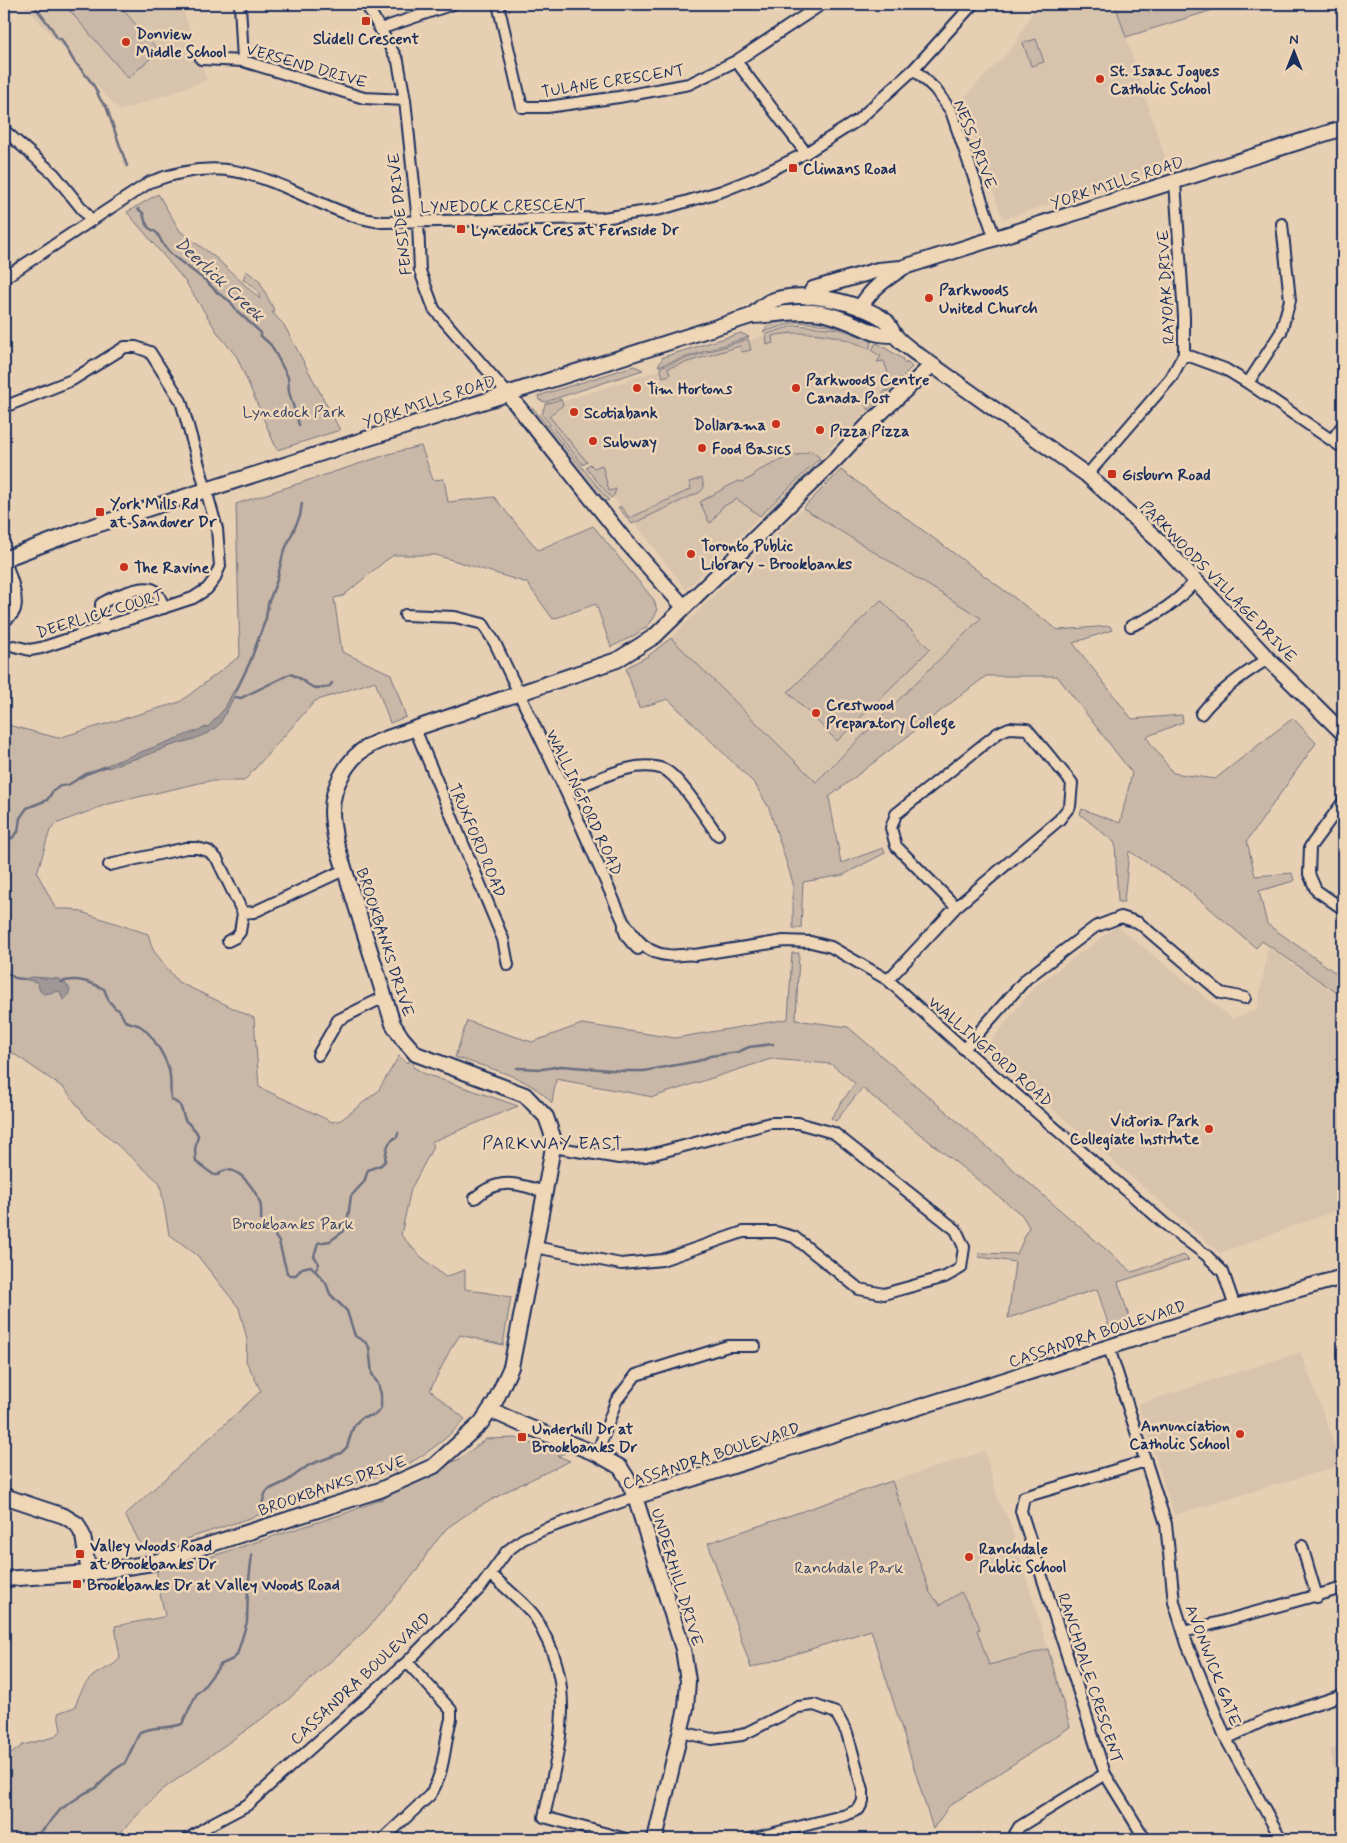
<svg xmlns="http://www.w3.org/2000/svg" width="1347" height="1843" font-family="Mynerve,sans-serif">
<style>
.built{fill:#d8c3ad}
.green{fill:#c9b8a7;stroke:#727482}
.water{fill:#a09896;stroke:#6b6e80}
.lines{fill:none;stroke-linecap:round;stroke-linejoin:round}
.stream{stroke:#6b6e80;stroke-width:2.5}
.street-casing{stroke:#1b2f5e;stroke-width:14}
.secondary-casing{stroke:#1b2f5e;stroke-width:18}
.street{stroke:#efd6b7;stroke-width:10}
.secondary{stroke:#efd6b7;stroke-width:14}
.poi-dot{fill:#c8321e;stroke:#efd6b7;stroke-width:2}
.labels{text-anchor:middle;stroke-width:5;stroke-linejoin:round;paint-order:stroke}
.poi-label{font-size:16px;font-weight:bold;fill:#1b2f5e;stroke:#efd6b7;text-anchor:start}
.street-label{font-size:16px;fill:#1b2f5e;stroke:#efd6b7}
.park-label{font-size:16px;fill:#354469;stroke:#efd6b7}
.water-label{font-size:18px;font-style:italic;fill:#364469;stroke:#efd6b7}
.neighbourhood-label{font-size:18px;letter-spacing:1px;fill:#1b2f5e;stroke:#efd6b7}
</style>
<rect width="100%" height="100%" fill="#e7cfb3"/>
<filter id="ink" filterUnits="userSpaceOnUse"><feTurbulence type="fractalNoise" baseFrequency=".02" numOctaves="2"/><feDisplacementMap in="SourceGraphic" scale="10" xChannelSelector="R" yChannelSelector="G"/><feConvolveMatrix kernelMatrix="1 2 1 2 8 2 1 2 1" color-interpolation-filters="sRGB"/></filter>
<g filter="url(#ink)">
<path class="built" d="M23,4h158l26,76 -87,31z
M1037,4h78l53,162 -165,53 -42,-118 54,-57z
M797,327l64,11 18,10 31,21 -224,220 -45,-58 -101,-122 226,-74z
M803,508l178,110 -165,165 -145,-145z
M1117,926l116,93 24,-10 11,-62 75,52v209l-123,45 -236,-203 50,-63z
M1301,1352l41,113 -168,50 -36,-111z
M985,1451l13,49 11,21 39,128 -59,16 -12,-34 -13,4 -34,-42 -38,-112z
M1343,1746v62l-13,-58z"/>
<path class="green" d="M64,4h54l41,47 -31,27z
M1115,4h117l-106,33z
M1036,39l8,23 -13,4 -8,-23z
M158,194l22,37 36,27 44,41c-1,-10 -9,-15 -17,-19l3,-9 13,9 16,32h-3l12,13 56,105 -63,20 -40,-93 -18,-22 -34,-54 -58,-69z
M800,319c22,1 40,5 60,14l-32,-8 -31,-3 -34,10c6,-12 25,-12 37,-13z
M796,325l44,4 32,11 -3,9c-30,-15 -63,-20 -97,-13l1,7 -6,2 -1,-11z
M741,333l8,4 -91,29 5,-9z
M748,339l3,11 -9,2 -2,-6 -72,22 2,7 -7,2 -3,-10z
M877,343l26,16 -1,2 4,3 1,-2 5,5 -43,43 -4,-5 2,-6 5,5 16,-16 -5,-6 7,-3 -6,-18 -7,1 4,-6 -9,-5 3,-7z
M634,366l9,4 -98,32 -6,-2 -1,-4z
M561,399l2,6 -14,11 38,46 -4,3 -41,-50 3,-11z
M533,408l76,92 -6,2 -3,-2 -36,-48 -32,-40 -2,-3z
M421,446l12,34 11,-1 4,23 46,-5 44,53 55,-24 61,74 3,10c-4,19 -30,29 -46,37l-15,-43 -43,15 -26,-36 -91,-28h-42l-9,6 -42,35 -9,2 8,54 49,22 15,43 -16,6 -15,-42 -60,20 -71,80h-36l-100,23 -50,19 -8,7 -13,43 19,36h16l76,25 5,16 25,32 76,36 5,69 73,35 9,-2 37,-29 21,-35 8,7 9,-10 -3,14 12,7 93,32 -87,36 3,3 -23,44 -10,46 17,19 27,23 20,-7v19l46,8 -8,48 -43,-10 -10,15 -20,40 35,29c-20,22 -42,38 -69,51l-213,70v12l8,11 155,-50 39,-15 11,-11 18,-6 47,-23 25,-19 30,-1 28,10 21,5 -7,3 12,5 -59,28 -41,23 -23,16 -18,22 -11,19 -51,60 -83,74 -122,87 -48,49h-110v-80l19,-14 31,-8 7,-6 -3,-18 17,-6c4,-11 8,-23 18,-31 9,-7 21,-9 27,-18l-5,-32 48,-9 2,-2 -7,-30 -3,-36 -10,3 -20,-37 136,-124 -15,-30 1,-22 -8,-31 -42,-53 -28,-21 -9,-51 -73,-65 -22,-29 -61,-42v-323l54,14 122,-36 60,-46 -4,-152 156,-51z
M811,451l9,7 -60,58 -23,-17 -15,8 -11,16 -2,-1 -9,-20c13,-7 25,-15 39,-21l3,1 12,-6v-3l38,-18h6z
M821,460l1,4 -55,54h-5z
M590,464l4,4 8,-3 7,26 7,-2 -2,6 -3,3 -25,-30z
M841,470l217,160 52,-4 2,4 -39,13 59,76 50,-4 1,7 -37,15 27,36 42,6 78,-61 23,25 -69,98 8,35 37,-3 2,8 -35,10 8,33 76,54v19l-81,-56 -6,7 -70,-60 -57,-37 -5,51h-6l-3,-59 -35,-29 2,-5 38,14 12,-50 -75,-97h-71l-157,121 12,66 42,-15 2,5 -42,22 -40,7 -2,46h-8v-45l-24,-75 -14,-24 -87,-85 -29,9 -13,-40 22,-12 23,-18 145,144 165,-164 -178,-110z
M702,478l2,10 -4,4 -68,32 -14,-17h3l9,11 61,-29 -2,-7z
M881,600l49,49 -93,92 -49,-49z
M792,953h7l-3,67 52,7 284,245 52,-17 5,5 -71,22 14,44 -21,7 -14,-44 -89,29 7,-56 -36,-5v-4l38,1 12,-27 -7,-12 -160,-127 -26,33 -5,-3 24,-35 -24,-19 -60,-5 -118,38 -97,-18 -4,24c-23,-27 -65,-35 -97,-46l12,-36 65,21 50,-18 93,14 113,-19z
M892,1481l38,112 10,12 21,-13 15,26 4,11 -3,1 12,35 59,-16 22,78 -121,79 -16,23 -62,-199 -120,38 -43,-125z"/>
<path class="water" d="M234,690l3,1 -17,33 -10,8 -16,7 -27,8 -22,9 -21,6 -16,6 -1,-2v-1l102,-39 16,-18z
M33,977l26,2 2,3 4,1 5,6 -2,7 -5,4 -3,-9 -16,3 -4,-3 -3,-9 -14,-3z"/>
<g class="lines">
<path class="stream" d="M33,4l19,25 5,9 4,1 14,24c3,2 19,22 20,25 4,7 4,13 11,18l21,60
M138,209l5,4 2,8 4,7 8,5 7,13 8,9 34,26 13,13 11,7 7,10 22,20 2,5 10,9 17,32 1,15 10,33
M236,691l14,-29 16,-44 2,-14 9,-24 6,-26 17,-38 2,-13
M235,697l6,1 49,-24c18,5 16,18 39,13l3,-4
M4,841l8,-3 6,-6 2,-14 7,-10 20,-8 6,-9 7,-5 8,-1 18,-11 21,-8
M4,971l11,7 8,1
M61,982c16,-5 29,0 43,7l5,12 6,7 4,2 6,11c5,2 11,3 15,5 12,7 29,36 30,50 1,8 0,15 1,23l9,6 5,15 10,10 3,5 -3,15 1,12 18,13h4c15,-17 38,14 42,28 2,5 1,11 1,16l13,12 1,5 4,6 8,31 3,2h6l6,-7 9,-2 15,17 4,11 17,17 8,25 10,6 4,5 3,27 6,10 3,10v14l-6,7 -12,2 -5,4 -5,7 -6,19 -6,6 -32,12 -22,16 -19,9 -3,4 -4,14
M517,1068l26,1 18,-3 63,5h20l54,-10 12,-5 28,-4 11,-5 24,-3
M315,1271l4,-7 -5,-8 4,-13 12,-2 14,-10 3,-7 4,-28 13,-14 4,-12 13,-5 4,-4c1,-10 2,-20 12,-24l1,-4
M31,1839l14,-11 16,-19 24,-16 11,-5 18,-18 11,-7 15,-31c14,-6 29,-3 42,-8l15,-31 5,-4 18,-24 13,-6 4,-4 10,-33 1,-34 4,-34"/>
<g class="street-casing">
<path id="street" d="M240,4l3,57
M366,4l32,57 7,39 13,122 2,49 14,38 74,85
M498,4l24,103h25l72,-10 70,-13 47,-23 86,-57
M380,29l73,-25
M201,59l42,2 121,37 41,2
M736,61l70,92
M914,69l21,20 16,22 44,128
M4,127l2,5 48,42 37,46
M4,278l146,-96c69,-26 105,-9 168,20 21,9 41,18 65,20l220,-4 58,-9 61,-18 33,-13 51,-25 52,-33 56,-51 59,-65
M1184,354l41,15 23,14 95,65
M1248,383l33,-51 9,-32 -8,-76
M4,407l68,-27 53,-33h11l14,5 31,49 36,128 3,37 -6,14 -7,9 -14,9 -152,50 -11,2 -16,-4
M1332,440l11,-15
M1087,475l84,-97 13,-24v-38l-9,-134
M405,615l50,2 28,7 12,19 71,149 58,131c-1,12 6,18 14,26
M1131,626c26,-11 46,-23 64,-45
M105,628l-4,-13v-11c9,-6 43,-21 53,-14 6,5 8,12 10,18
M1201,714c18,-23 42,-40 67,-55
M415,729l88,210 5,26
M566,792c28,-10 69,-35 99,-22 15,7 42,51 53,65
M1343,802l-33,45 -1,27 7,16 27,19
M109,865l77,-17h11l11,3 9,8 26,54 -3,19 -4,5 -8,4
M243,913l11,-1 90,-42
M624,923c5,4 8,10 12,15 8,9 19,16 31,17 10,2 19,-2 28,0l89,-14 27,1 20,5 57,33 76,69 201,175 41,31 17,17 12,35
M888,980l68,-73 103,-87 11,-14 2,-23 -45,-54 -18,-1 -11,5 -102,81 -5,14 5,18 60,61
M964,1049l62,-70 69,-52 26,-10 18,6 82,70 24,5
M318,1055l20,-35 46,-23
M475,1198c23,-21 42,-15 69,-6
M535,1247l86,17 41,-4 81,-28h33l18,5 65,52 25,5 61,-17 16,-9 3,-21 -8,-17 -122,-97 -36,-10h-28l-124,33 -27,2 -66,-11
M1109,1348l57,176 8,78 13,42 39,95 55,100
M597,1454l19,-53 20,-26 92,-29h27
M1302,1546l15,51
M491,1574c14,14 30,26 42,40 5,6 8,13 11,20 33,59 13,121 0,183l82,22
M1184,1632l159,-44
M681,1732l31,7 30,-4 56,-28 16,-2 22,8 11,20 16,57v11l-4,8 -13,6 -95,24
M1226,1739l39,-19 78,-25
M188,1839l25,-16 34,-18 160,-143 74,-75 26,-36 16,-12 22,-10 90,-32
M383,1839l47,-44c15,-22 14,-51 21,-76v-9l-44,-48
M1012,1839l7,-12 86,-53
M1145,1839l-40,-65 -84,-263 3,-14 122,-36"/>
</g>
<g class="secondary-casing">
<path id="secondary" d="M808,297l5,-8 65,-19 23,-2 442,-140
M860,308c11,-19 23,-27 41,-39
M751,316c5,-4 12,-11 18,-14 29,-14 93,0 117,19 4,4 5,9 8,13 6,9 18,16 27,23l166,118 71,65 110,119 75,74
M508,394l115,144 61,69
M4,559l77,-29 670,-214c24,0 46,-7 70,-3 20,3 36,13 54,20 6,2 14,2 20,2
M4,564c4,11 14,37 8,47 -2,3 -6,6 -8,8
M490,1410l31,14 76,30 23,13 7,11 8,19 48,152 5,32 -2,27 -31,131
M4,1496l60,20 13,8 6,12 6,37
M635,1497l600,-190 108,-30
M4,1579l85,-6 63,-10 228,-73 54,-24 47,-43 14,-21 16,-35 24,-120 18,-100v-10l-7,-20 -21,-22 -109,-41 -14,-16 -9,-14 -57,-182c-2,-10 -4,-21 -4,-31 0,-24 15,-53 37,-65 10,-6 22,-9 33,-13l215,-73 38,-24 180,-176 32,-34 65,-61"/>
</g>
<use href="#street" class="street"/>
<use href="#secondary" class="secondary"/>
</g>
</g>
<g class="poi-dot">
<rect x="361" y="16" width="10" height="10" rx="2.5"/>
<circle cx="126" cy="42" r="5"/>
<circle cx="1100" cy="79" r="5"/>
<rect x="788" y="163" width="10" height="10" rx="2.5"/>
<rect x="456" y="224" width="10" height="10" rx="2.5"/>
<circle cx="929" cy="298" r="5"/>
<circle cx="637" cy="388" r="5"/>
<circle cx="796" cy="388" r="5"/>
<circle cx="574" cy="412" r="5"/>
<circle cx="776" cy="424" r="5"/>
<circle cx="820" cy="430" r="5"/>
<circle cx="593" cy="441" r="5"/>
<circle cx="702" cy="448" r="5"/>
<rect x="1107" y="469" width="10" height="10" rx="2.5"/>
<rect x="95" y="507" width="10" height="10" rx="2.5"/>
<circle cx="691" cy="554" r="5"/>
<circle cx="124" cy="567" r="5"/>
<circle cx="816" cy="713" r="5"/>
<circle cx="1209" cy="1129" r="5"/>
<circle cx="1240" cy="1434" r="5"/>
<rect x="517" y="1432" width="10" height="10" rx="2.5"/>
<rect x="75" y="1549" width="10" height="10" rx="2.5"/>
<circle cx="969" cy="1557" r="5"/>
<rect x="72" y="1579" width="10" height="10" rx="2.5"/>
</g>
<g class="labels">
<g class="poi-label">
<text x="136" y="39">Donview<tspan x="136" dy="18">Middle School</tspan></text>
<text x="366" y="44" text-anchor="middle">Slidell Crescent</text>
<text x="1110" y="76">St. Isaac Jogues<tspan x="1110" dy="18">Catholic School</tspan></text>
<text x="803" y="174">Climans Road</text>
<text x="471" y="235">Lynedock Cres at Fernside Dr</text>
<text x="939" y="295">Parkwoods<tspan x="939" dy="18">United Church</tspan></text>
<text x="806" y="385">Parkwoods Centre<tspan x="806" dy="18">Canada Post</tspan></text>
<text x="647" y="394">Tim Hortons</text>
<text x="584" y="418">Scotiabank</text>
<text x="766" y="430" text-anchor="end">Dollarama</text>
<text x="830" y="436">Pizza Pizza</text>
<text x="603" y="447">Subway</text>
<text x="712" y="454">Food Basics</text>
<text x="1122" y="480">Gisburn Road</text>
<text x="110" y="509">York Mills Rd<tspan x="110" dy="18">at Sandover Dr</tspan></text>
<text x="701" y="551">Toronto Public<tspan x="701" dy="18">Library - Brookbanks</tspan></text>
<text x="134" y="573">The Ravine</text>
<text x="826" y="710">Crestwood<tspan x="826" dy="18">Preparatory College</tspan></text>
<text x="1199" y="1126" text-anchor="end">Victoria Park<tspan x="1199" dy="18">Collegiate Institute</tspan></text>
<text x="1230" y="1431" text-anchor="end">Annunciation<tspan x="1230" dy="18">Catholic School</tspan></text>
<text x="532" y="1434">Underhill Dr at<tspan x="532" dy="18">Brookbanks Dr</tspan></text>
<text x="90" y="1551">Valley Woods Road<tspan x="90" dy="18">at Brookbanks Dr</tspan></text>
<text x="979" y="1554">Ranchdale<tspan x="979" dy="18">Public School</tspan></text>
<text x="87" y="1590">Brookbanks Dr at Valley Woods Road</text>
</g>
<g class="street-label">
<text transform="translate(307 65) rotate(16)" y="6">VERSEND DRIVE</text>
<text transform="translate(613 80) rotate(-9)" y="6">TULANE CRESCENT</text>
<text transform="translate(976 144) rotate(69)" y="6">NESS DRIVE</text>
<text transform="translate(1117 182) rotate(-18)" y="6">YORK MILLS ROAD</text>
<text transform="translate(503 205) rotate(-1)" y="6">LYNEDOCK CRESCENT</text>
<text transform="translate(399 214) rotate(-96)" y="6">FENSIDE DRIVE</text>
<text transform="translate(1165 287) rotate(-93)" y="6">RAYOAK DRIVE</text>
<text transform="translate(429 401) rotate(-18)" y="6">YORK MILLS ROAD</text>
<text transform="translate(1219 581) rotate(46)" y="6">PARKWOODS VILLAGE DRIVE</text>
<text transform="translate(100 613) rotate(-17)" y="6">DEERLICK COURT</text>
<text transform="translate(585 802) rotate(65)" y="6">WALLINGFORD ROAD</text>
<text transform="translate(478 840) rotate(67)" y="6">TRUXFORD ROAD</text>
<text transform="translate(386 942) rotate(72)" y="6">BROOKBANKS DRIVE</text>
<text transform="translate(991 1051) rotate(41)" y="6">WALLINGFORD ROAD</text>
<text transform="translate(1097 1333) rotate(-18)" y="6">CASSANDRA BOULEVARD</text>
<text transform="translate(711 1455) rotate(-18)" y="6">CASSANDRA BOULEVARD</text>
<text transform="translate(332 1485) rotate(-19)" y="6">BROOKBANKS DRIVE</text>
<text transform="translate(678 1577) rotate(73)" y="6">UNDERHILL DRIVE</text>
<text transform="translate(1214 1665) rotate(69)" y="6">AVONWICK GATE</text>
<text transform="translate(360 1678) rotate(-43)" y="6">CASSANDRA BOULEVARD</text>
<text transform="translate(1091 1678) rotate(72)" y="6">RANCHDALE CRESCENT</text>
</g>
<g class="park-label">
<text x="294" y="417">Lynedock Park</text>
<text x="293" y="1229">Brookbanks Park</text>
<text x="849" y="1573">Ranchdale Park</text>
</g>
<g class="water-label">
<text transform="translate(220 279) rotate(43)" y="6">Deerlick Creek</text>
</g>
<g class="neighbourhood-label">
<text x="553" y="1149">PARKWAY EAST</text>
</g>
</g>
<rect width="1347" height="1843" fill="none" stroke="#efd6b7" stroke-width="20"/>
<rect x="10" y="10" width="1327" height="1823" fill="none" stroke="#1b2f5e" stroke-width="2" filter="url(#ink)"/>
<g transform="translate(1294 52)" stroke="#efd6b7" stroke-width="4" paint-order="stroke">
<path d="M0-4L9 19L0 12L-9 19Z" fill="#1b2f5e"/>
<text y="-8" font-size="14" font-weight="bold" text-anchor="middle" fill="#1b2f5e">N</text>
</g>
</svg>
